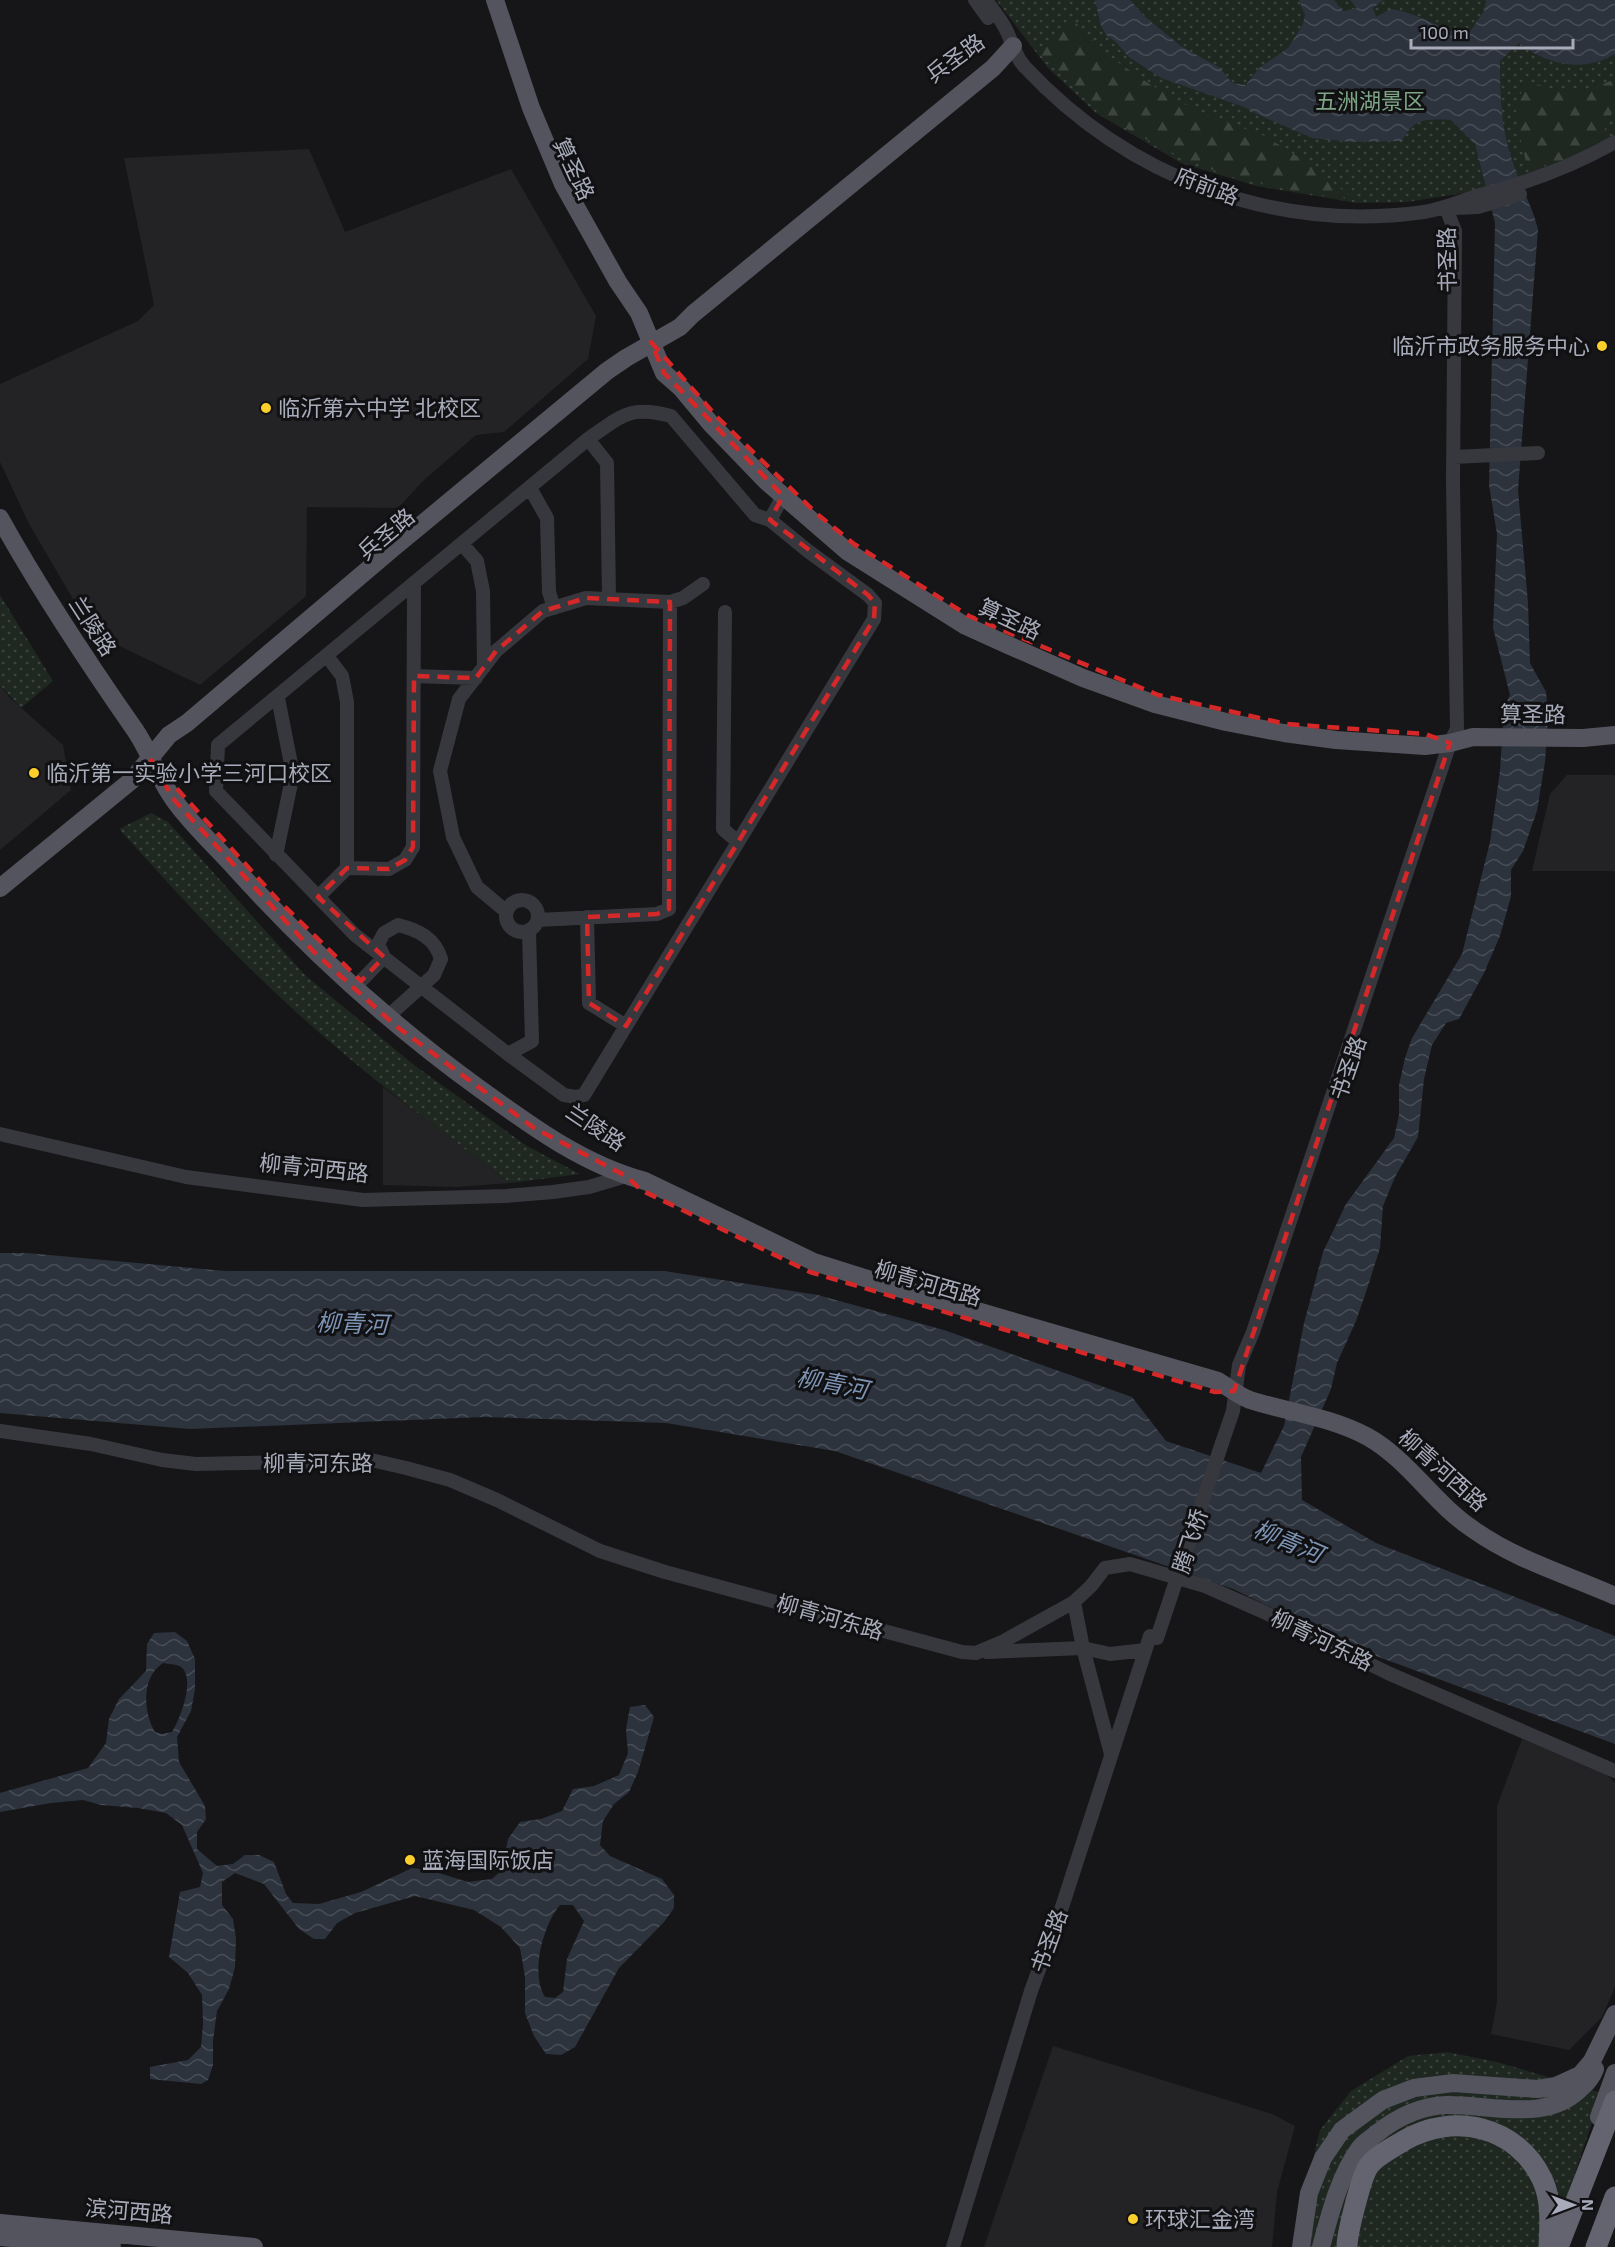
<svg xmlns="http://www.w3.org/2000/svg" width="1615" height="2247" font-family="'Exo 2','Noto Sans SC',sans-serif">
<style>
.built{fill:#232225}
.green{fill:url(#green-dots)}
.forest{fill:url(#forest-firs)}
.water{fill:url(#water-waves);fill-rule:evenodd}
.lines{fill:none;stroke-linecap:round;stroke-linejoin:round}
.minor{stroke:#37373e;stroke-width:14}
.major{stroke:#53545d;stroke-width:18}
.highway{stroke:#63646f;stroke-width:21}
.minor-bridge{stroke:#37373e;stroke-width:14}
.marked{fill:none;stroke:#d62828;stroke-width:4.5;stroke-dasharray:12 8;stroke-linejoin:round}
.poi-dot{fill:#facf2c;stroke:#111113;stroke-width:2}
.labels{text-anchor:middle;stroke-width:6;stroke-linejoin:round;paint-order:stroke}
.street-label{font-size:22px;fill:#a8abb9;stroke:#111113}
.park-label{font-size:22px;fill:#7ea585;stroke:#111113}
.poi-label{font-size:22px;fill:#a8abb9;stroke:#111113;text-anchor:start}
.water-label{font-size:24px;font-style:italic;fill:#7d94b5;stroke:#111113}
</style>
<defs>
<pattern id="green-dots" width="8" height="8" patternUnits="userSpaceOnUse" patternTransform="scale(1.5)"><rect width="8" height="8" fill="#1e2720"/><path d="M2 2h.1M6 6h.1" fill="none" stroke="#3c443e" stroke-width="1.8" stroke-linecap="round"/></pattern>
<pattern id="forest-firs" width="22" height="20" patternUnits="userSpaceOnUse" patternTransform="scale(1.5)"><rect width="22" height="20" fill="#1e2720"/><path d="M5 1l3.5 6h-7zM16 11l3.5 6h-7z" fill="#3c443e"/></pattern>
<pattern id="water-waves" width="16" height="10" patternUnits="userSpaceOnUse" patternTransform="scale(1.5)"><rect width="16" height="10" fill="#2c333d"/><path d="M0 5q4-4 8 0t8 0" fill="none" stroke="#484e57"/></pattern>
</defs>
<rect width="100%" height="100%" fill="#161618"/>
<path class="built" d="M309,149l36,83 166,-63 85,147 -8,43 -84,73 -28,3 -53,46 -25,27 -91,-1 -1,89 -106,89 -107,-52 -64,-109 -29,-62v-78l138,-63 16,-16 -30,-147z
M0,685l10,13 53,47 8,45 -71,60z
M1567,775h48v96h-83l18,-77z
M383,1087l127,96 -54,4 -73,-2z
M1522,1739l84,35 9,9v204l-13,30 -33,33 -78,-16 6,-32v-196z
M1053,2046l219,68 23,12 -18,66 -5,55h-288z"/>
<path class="green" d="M996,0h619v135l-77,37 -61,19 -70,11 -50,1 -101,-17 -75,-23 -85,-50 -48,-45z
M0,595l53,86 -32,27 -21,-23z
M151,813l17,9 137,153 109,90 113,81 53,28 -70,9c-73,-55 -146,-109 -214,-171 -63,-57 -120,-120 -177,-183z
M1447,2052l50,10 105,31 -52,154h-256l5,-30 21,-87 31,-39 57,-35z"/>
<path class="forest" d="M1075,22l31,32 42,29 50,29 67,24 46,29 44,35 -60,-9 -68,-15 -61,-26 -57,-31 -71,-67z
M1615,79v27l-15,34 -14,13 -58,17 -9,-37 -4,-28 12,-24 26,8h39z"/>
<path class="water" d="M1095,0h35l14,16 37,30 39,22 12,15 14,2 13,-17 29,-20 15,-24 2,-9 -6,-15h35l9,11 14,-3 -7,-8h33l-10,8 3,9 15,-8c30,5 48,20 76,27l17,-25 2,-11h129v54c-31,19 -69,11 -96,-11l-19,18c0,34 1,69 13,102 7,22 19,43 25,66l-20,261 10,113 2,60 16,29 2,25 -3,45 -8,49 -14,40 -12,19v26l-11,40 -16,37 -25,46 -13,4 -14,22 -8,34 -6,58 -23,40 -12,29 -3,42 -12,38 -12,35 -19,42 -6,26 -30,68 1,43 74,43 239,93v108l-258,-95 -124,-60 -398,-138 -169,-28 -182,-6 -294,12 -190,-16v-160h27l198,18h439l154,24 126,35 188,67 34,44 95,32 23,-47 20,-103 19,-71 23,-48 48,-66 5,-23v-30l6,-27 7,-20 50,-84 28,-112 10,-71 4,-64 6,-12 -17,-67 4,-94 -8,-49 6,-262 -20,-79 -24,-24c-25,-1 -37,-2 -49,21l-52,1 -38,-4 -53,-23 -15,-8 -83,-29 -32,-21 -14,-16 -8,-5 -6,-10z
M175,1632l12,9 8,18v30l-4,22 -14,26 2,25 26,44 1,13 -9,13v17l20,17 16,-2 12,-9h14l15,7 12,32 7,9 26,1 42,-12 51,-24 17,2 39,12 24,-3 10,-9 6,-31 12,-17 21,-3 21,-8 11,-22 21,-3 25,-11 9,-22 -2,-24 4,-22 15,-2 9,12 -16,55 -9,20 -15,12 -11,17 -3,24 10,11 52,23 12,16v13l-10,14 -45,46 -44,79 -14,8 -15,-1 -12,-18 -9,-23v-36l-5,-29 -19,-21 -27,-17 -59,-14 -60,17 -18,10 -12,16h-11l-15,-10 -35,-45 -29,-11 -13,9v23l11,14 3,20 -1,28 -6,22 -12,22 -4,30v24l-5,15 -7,4 -51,-5v-12l38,-7 13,-13 2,-23 -1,-29 -14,-22 -19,-16 11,-65 20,-5 3,-14 -21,-48 -16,-12 -28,-5 -37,-3 -18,-5 -32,3 -51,9v-19l88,-25 18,-25 3,-24 10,-20 27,-28 1,-27 7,-11zM163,1663c5,1 14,1 18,4 15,12 -1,52 -9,65l-10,2 -7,-2c-12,-20 -14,-55 8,-69zM560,1905h13l11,16 -17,38 -4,33 -8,6 -10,-1c-15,-24 -2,-72 15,-92z"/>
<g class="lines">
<path class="minor" d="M975,0l13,18
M986,0c6,9 13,17 18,26 8,13 10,30 21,41 103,110 248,166 399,145 20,-3 37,-11 56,-17 47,-12 93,-29 135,-53
M1454,208l24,-1 42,-13
M588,439l19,24 2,136
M1453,457l85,-4
M530,488l17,30 2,74 5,16
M770,520l-15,-5 -84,-99c-43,-11 -49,0 -83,23l-370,306 -2,46 139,144 153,119 56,41 12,2 8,-2 290,-476 1,-16 -7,-8 -60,-44 -38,-31 13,-24
M462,544l15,17 6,30 1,76
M725,612l-2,217 15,13
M327,656l15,20 5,26v166
M414,676l62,2
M276,855l17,-81 -15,-76
M318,897l29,-29 42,1 16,-9 8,-13 1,-263
M506 916a16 16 0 1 1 32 0a16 16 0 1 1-32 0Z
M507,912l-30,-25 -24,-50 -13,-66 19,-72 37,-48 47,-40 43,-13 84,4 13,-4 20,-14
M587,917l2,86 37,23
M538,920l119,-6 12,-5 1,-307
M361,981l23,-24 -6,-13 6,-11 14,-8c20,5 37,13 43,34l-7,16 -39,35
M508,1054l24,-13 -3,-110
M0,1134l186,43 177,23 143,-4 47,-4 36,-5 37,-11
M0,1431l91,13 71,16 34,4 175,-4 35,8 44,12 47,20 103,51 65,21 297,80 14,1 26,-11 72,-40 17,-16 14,-18 25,-4 75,22 59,26 126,62 225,97
M1222,1443l11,-32 6,-46 14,-33 197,-589 7,-14 -4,-246 2,-252 -9,-23
M1074,1602l9,46 28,106
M987,1652l96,-4 27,6 35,-4
M953,2247l78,-256 31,-84 88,-271"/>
<path class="major" d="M495,0l36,108 32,76 55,98 21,31 25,60 17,15 30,36 55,57 82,71 116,73 44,20 75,33 72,26 71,18 58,11 52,7 89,6 25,-3 23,-6 110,1 32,-3
M0,518c41,74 87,143 135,212 15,22 23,48 39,70 17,24 41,46 60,67 75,83 156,157 246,222 51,37 104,76 165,92l169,81 60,19 344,100c10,6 21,15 32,19 38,12 81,17 118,37 41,23 66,67 106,93 42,30 94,45 141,66
M0,888l132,-108 37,-45 18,-12 205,-174 215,-178 19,-13 54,-31 13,-13 300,-246 20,-22
M1599,2117l16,-44
M0,2223l254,24
M0,2237l112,10
M1301,2247l8,-54 14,-35 19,-28 41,-30 31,-12 39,-5 85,6 18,-3 24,-11 12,-14 23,-47
M1321,2247c9,-33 18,-70 38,-98 4,-6 11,-10 17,-15 20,-16 44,-28 70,-29 45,-1 101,19 136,-18 6,-5 10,-10 13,-18"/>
<path class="highway" d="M1347,2247c0,-14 14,-69 21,-80 7,-11 26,-20 37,-27 49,-28 112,-14 137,39 10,20 8,46 7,68
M1558,2247l57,-146
M1596,2247l19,-50"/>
<path class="minor-bridge" d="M1157,1638l65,-195"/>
</g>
<path class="marked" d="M651,342l67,76 98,95 38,31 115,72 189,79 128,29 139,10 25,9 -216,648 -19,1 -405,-120 -169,-82 -15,-14 -92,-48 -138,-102 -82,-74 -139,-151 -26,-43 129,142 83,81 23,-24 -66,-60 29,-29 42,1 16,-9 8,-13 1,-171 62,2 20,-27 47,-40 43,-13 84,4 -1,307 -12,5 -70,3 2,86 37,23 248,-407 1,-16 -7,-8 -98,-75 13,-24 -119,-123z"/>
<g class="poi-dot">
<circle cx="1602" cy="346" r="6"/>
<circle cx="266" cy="408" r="6"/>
<circle cx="34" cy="773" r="6"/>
<circle cx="410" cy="1860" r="6"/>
<circle cx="1133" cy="2219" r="6"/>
</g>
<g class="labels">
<g class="street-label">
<text transform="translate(955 58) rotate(-36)" y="8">兵圣路</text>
<text transform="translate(574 169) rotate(65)" y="8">算圣路</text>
<text transform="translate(1207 186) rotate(21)" y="8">府前路</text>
<text transform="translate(1447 260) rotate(-91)" y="8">书圣路</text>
<text transform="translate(386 534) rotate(-40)" y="8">兵圣路</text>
<text transform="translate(1010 619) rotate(25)" y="8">算圣路</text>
<text transform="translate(93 626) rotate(57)" y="8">兰陵路</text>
<text transform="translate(1533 714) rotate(1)" y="8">算圣路</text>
<text transform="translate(1348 1068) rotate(-71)" y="8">书圣路</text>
<text transform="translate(596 1127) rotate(34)" y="8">兰陵路</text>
<text transform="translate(314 1168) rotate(6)" y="8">柳青河西路</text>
<text transform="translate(928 1283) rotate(16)" y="8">柳青河西路</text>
<text x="318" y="1471">柳青河东路</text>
<text transform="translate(1443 1470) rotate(42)" y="8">柳青河西路</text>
<text transform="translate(1190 1541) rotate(-72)" y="8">腾飞桥</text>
<text transform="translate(830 1617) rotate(16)" y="8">柳青河东路</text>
<text transform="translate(1322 1640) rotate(26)" y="8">柳青河东路</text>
<text transform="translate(1049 1941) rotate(-70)" y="8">书圣路</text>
<text transform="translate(129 2211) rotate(5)" y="8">滨河西路</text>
</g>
<g class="park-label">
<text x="1370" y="109">五洲湖景区</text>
</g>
<g class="poi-label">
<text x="1590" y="354" text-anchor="end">临沂市政务服务中心</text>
<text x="278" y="416">临沂第六中学 北校区</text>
<text x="46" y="781">临沂第一实验小学三河口校区</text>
<text x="422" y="1868">蓝海国际饭店</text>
<text x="1145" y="2227">环球汇金湾</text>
</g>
<g class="water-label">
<text transform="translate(352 1324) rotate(2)" y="8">柳青河</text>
<text transform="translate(832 1384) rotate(11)" y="8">柳青河</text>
<text transform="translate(1288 1542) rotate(23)" y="8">柳青河</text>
</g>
</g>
<g transform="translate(1573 2205) rotate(90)" stroke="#111113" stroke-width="4.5" paint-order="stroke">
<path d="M0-4.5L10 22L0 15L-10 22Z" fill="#a8abb9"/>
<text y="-9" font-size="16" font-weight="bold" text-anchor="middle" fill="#a8abb9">N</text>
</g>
<path d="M1411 39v9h162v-9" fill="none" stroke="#a8abb9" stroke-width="3"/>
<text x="1420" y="39" font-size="18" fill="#a8abb9" stroke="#111113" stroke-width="4.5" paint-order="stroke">100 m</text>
</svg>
